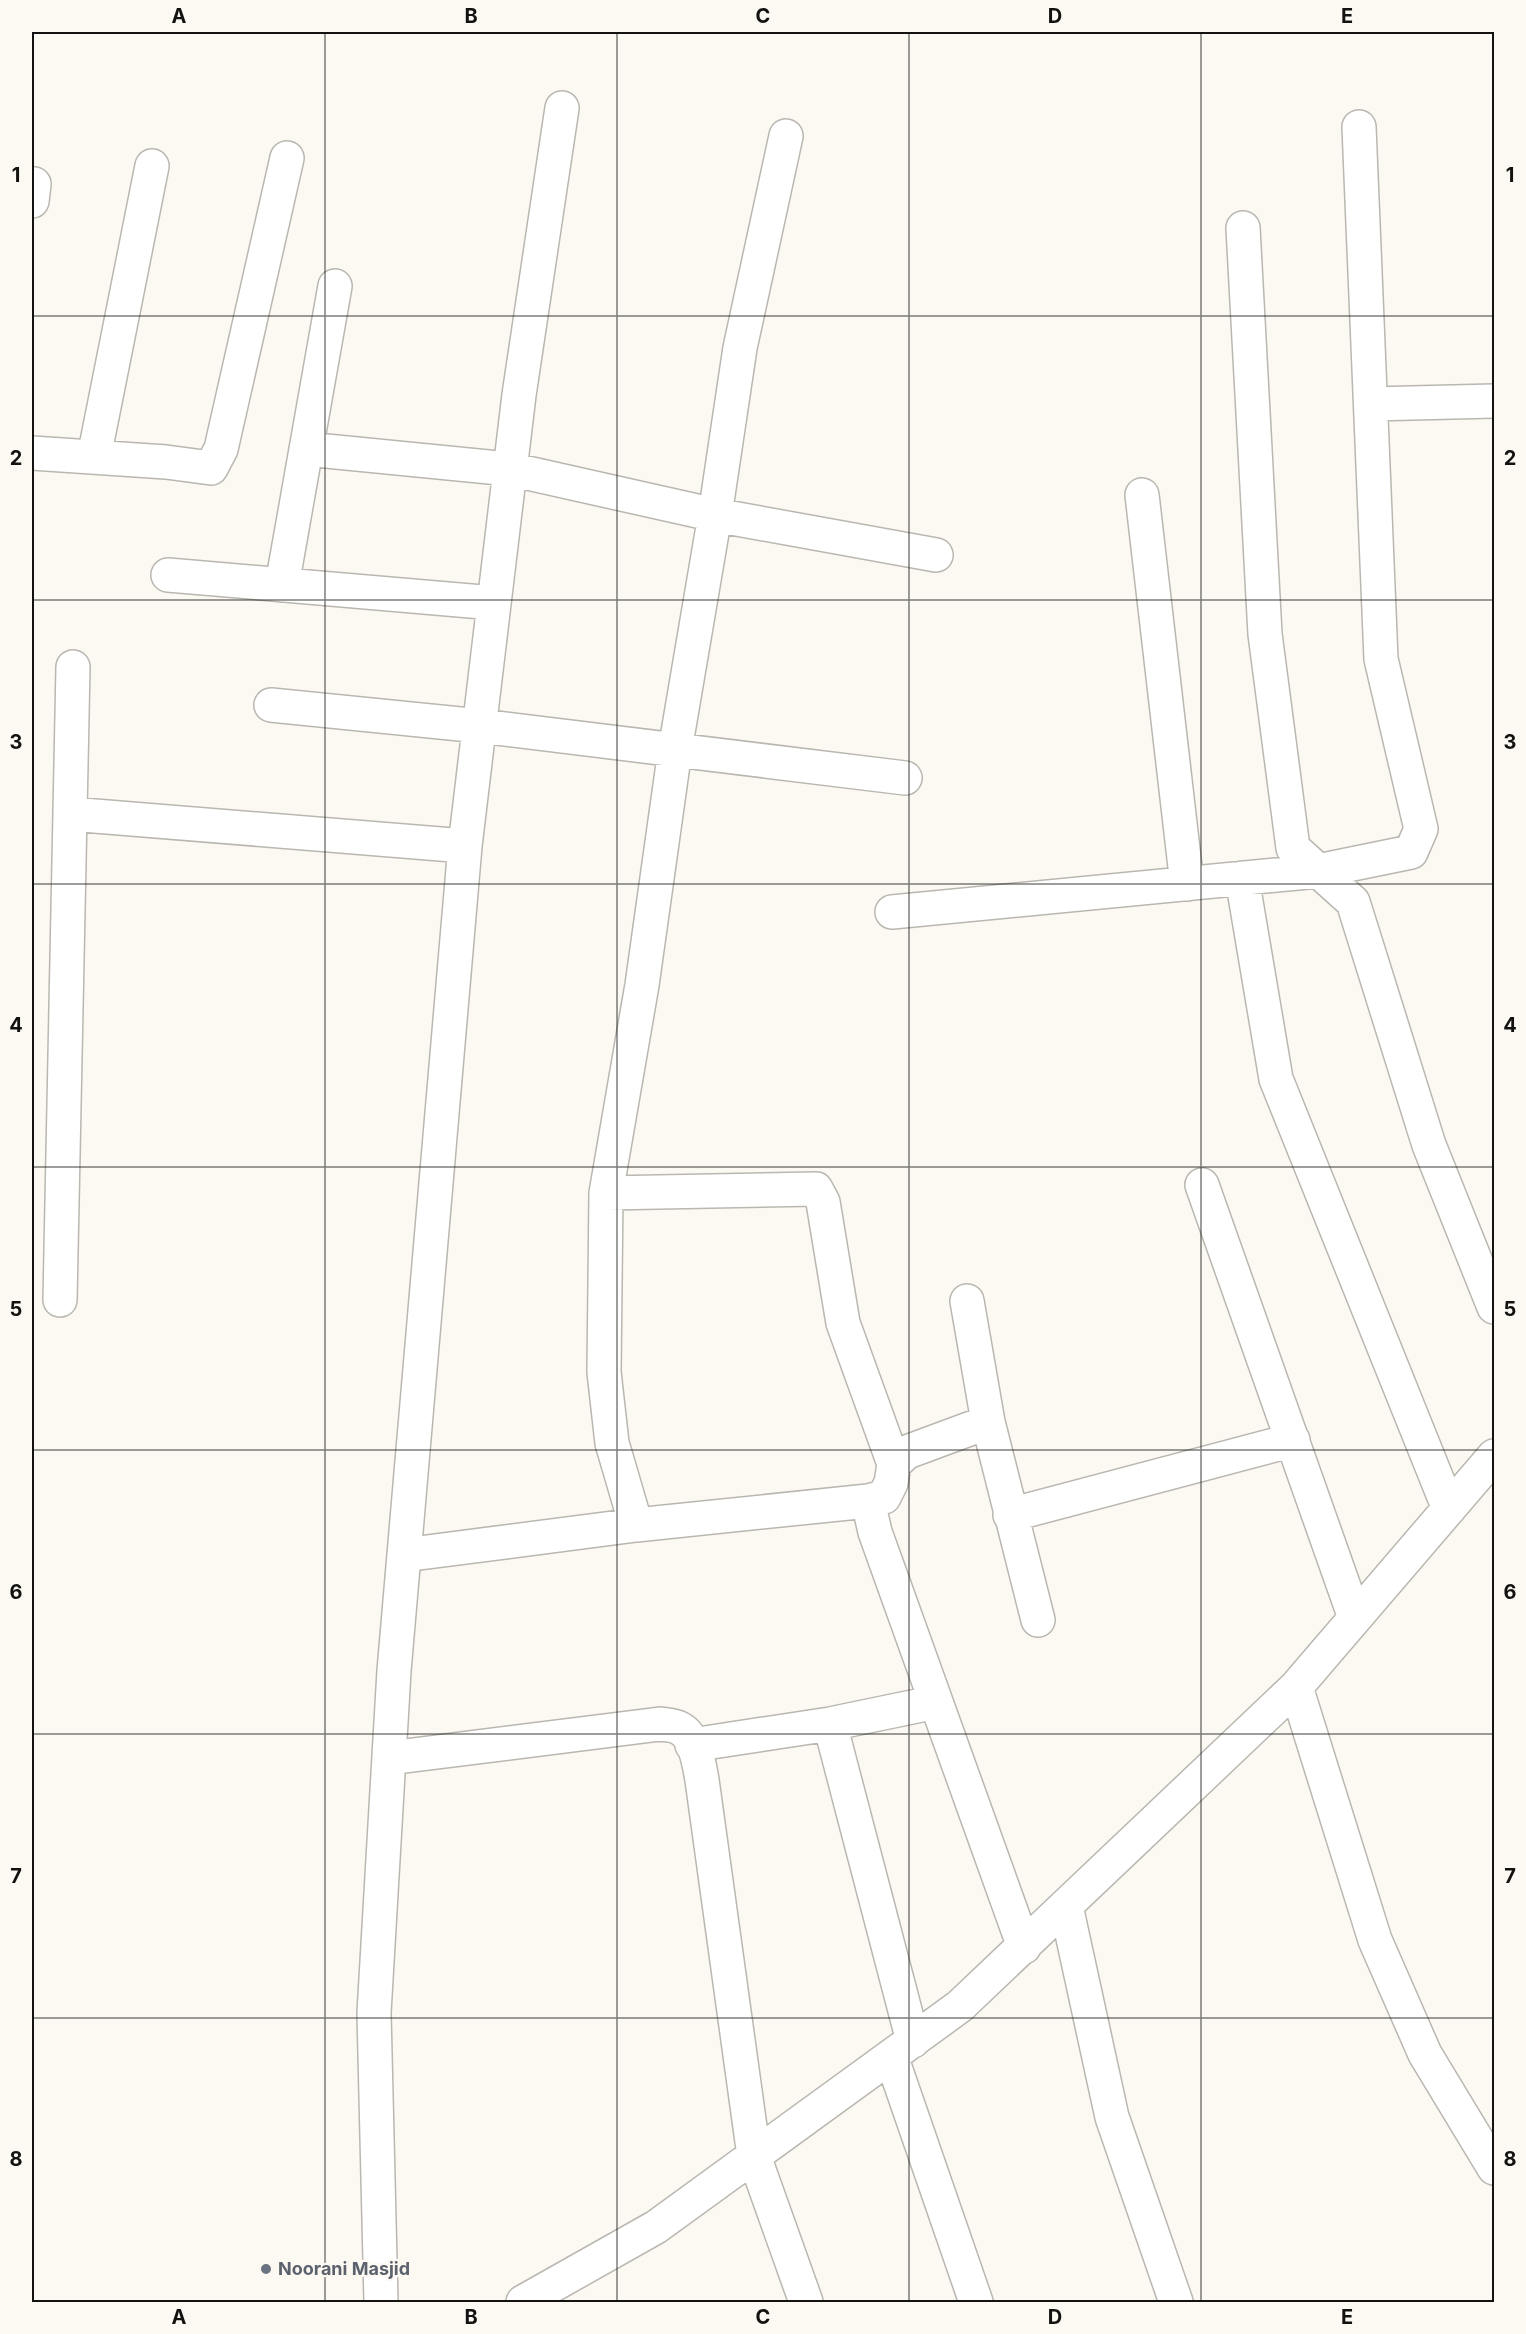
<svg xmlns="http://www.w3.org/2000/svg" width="1526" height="2334" font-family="Inter,sans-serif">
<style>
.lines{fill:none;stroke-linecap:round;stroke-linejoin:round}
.minor-casing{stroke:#b9b7b0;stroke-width:36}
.minor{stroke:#fff;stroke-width:33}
.grid{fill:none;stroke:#131210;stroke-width:1.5;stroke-opacity:0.55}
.worship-dot{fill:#6b7280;stroke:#fcf9f2;stroke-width:2}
.labels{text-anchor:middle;stroke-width:4.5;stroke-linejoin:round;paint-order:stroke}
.worship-label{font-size:18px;font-weight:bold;fill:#5b616d;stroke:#fcf9f2;text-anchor:start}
.neatline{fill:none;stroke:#131210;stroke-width:2}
.grid-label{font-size:20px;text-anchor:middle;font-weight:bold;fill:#131210}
</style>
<rect width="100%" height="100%" fill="#fcf9f2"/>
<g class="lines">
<g class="minor-casing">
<path id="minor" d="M32,201l2,-17
M1243,228l22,406 28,214 60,54 76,243 65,162
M1371,404l123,-3
M306,449l204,20 205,46 221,40
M32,453l134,9 45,6 10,-19 66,-291
M94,457l58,-291
M1142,495l45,389
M168,575l326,28
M282,585l53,-299
M271,705l209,21 425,52
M70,814l395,32
M1242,878l34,201 173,430
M892,912l426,-41 93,-19 10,-23 -40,-170 -22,-532
M1202,1185l153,433
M606,1193l210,-4 7,13 20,121 51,141
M60,1300l13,-633
M967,1301l21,121 50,198
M868,1501l7,31 149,415
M1010,1515l283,-75
M636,1525l-24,-82 -8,-71 2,-179 36,-208 33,-235 40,-235 25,-167 46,-212
M404,1555l232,-30 232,-24 16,-4 7,-14 3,-19 13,-12 81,-30
M1296,1687l79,253 50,114 69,114
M830,1724l83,317
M692,1745l138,-21 106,-22
M389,1758l271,-34c6,1 14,1 19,4 17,8 20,36 23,52l52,376 52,146
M1066,1906l46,211 64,185
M891,2056l85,246
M381,2302l-7,-289 20,-342 71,-825 54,-451 43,-287
M523,2302l133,-75 304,-221 336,-319 198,-231"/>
</g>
<use href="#minor" class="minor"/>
</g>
<path class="grid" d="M325,32v2270M617,32v2270M909,32v2270M1201,32v2270M32,316h1462M32,600h1462M32,884h1462M32,1167h1462M32,1450h1462M32,1734h1462M32,2018h1462"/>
<circle class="worship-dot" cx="266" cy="2269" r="6"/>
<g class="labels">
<g class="worship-label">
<text x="278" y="2275">Noorani Masjid</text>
</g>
</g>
<rect width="1526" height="2334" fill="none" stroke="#fcf9f2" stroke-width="66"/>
<rect x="33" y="33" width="1460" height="2268" class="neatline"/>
<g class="grid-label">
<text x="179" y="23">A</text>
<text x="471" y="23">B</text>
<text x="763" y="23">C</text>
<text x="1055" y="23">D</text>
<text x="1347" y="23">E</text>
<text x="16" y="182">1</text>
<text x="1510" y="182">1</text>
<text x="16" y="465">2</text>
<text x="1510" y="465">2</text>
<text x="16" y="749">3</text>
<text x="1510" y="749">3</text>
<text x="16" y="1032">4</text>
<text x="1510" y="1032">4</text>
<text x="16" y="1316">5</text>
<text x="1510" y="1316">5</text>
<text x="16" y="1599">6</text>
<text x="1510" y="1599">6</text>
<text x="16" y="1883">7</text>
<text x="1510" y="1883">7</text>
<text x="16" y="2166">8</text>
<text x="1510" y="2166">8</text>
<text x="179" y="2324">A</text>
<text x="471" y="2324">B</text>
<text x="763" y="2324">C</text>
<text x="1055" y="2324">D</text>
<text x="1347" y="2324">E</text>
</g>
</svg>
